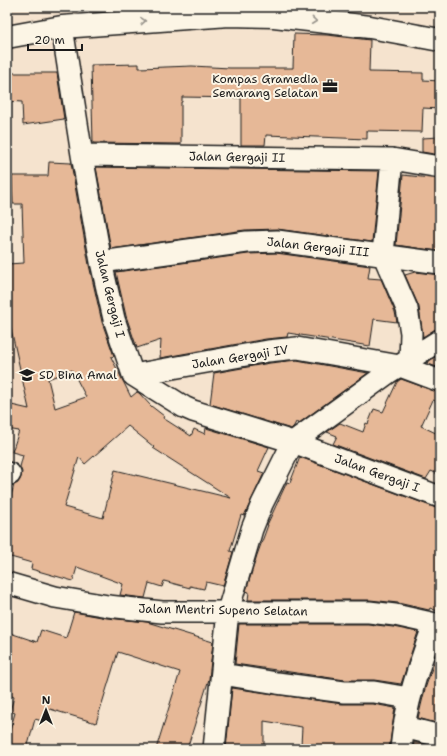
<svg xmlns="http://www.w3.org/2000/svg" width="447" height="756" font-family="'Shantell Sans',sans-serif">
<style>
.built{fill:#f0d6be}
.building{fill:#e6b897;stroke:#1c1c1c;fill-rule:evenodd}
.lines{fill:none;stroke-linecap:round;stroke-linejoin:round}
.minor-casing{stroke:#1c1c1c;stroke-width:24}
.major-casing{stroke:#1c1c1c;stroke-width:25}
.minor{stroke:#fcf5e5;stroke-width:21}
.major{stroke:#fcf5e5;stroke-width:22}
.oneway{stroke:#97938b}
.labels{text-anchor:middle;stroke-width:4;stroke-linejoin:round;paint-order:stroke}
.poi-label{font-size:12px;fill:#1c1c1c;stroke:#fcf5e5;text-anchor:end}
.street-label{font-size:12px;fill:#1c1c1c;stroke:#fcf5e5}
</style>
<rect width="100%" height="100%" fill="#f5e3ce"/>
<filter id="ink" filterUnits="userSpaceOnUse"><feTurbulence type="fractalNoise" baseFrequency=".025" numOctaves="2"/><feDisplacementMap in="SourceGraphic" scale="8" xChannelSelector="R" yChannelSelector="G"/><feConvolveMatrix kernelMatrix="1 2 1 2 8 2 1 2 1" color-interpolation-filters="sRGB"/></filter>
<g filter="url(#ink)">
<path class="built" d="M7,286l27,34 26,102 -26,14 -27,-6z"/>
<path class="building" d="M294,34l33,1 43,5 -1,32 54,1v7l17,1v28l-17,-1 -1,24 -55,-1v8l-101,-4 -1,10h-24v-47l-59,-1v5h-1v42l-88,-1 -2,-78 48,-1v4l53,-2 38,2h63z
M7,73h50l7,46 -41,6 -1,-23 -15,-1z
M440,137v18l-18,-3v-14z
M49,162l22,1 18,102 13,57 12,34 -3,1 20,40 6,-5 2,1 12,13 13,10 -1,2 28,18 3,-7 11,5 1,-6 63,19 -11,24 6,2 -20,43 -3,-1 -11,36 3,1 -10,34 -17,-4 -2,7 -14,-3v2l-26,-7 -2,6 -13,-4 -4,15 -25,-3 3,-11 -46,-17 -4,14 -42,-12 1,-6 -25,-7v-46l7,-25 4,-2 3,-6 1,-5 -2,-5 3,-12 -11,-3 7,-21 -12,-2v-25l22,5 -22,-98v-47l17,-1 -2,-59h-9l-1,-28h36zM72,370l14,27 -31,11 -7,-29zM128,426l26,21 -1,1 78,50 -116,-28 -12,48 -39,-11 15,-50 6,7z
M96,167l283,4 -7,71 -95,-13 -32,1 -134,19z
M403,175l37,4v57l-2,15 -42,-6z
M276,253l94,13 -2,12 13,1 14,33 2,10 -23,-3 -4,27 -82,-13 -1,4 -21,2 -106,19 1,-18 -24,8 -11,-32 -10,-44 132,-18z
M415,272l25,3v53l-6,2 -11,7 -4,-30 -14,-32z
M440,354v14l-12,-4 1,-3z
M297,360l71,13 -69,50 -3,-1 -2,4 -3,3 -81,-25 4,-31 56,-10z
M401,379l39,14v10l-7,-3 -12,26 19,9v40l-9,-4 -5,8 -93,-35 4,-8 -10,-4 13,-9 23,9 3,-9 2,1 6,-15 9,3 14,-30z
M300,457l136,51 4,1v103l-10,-4 -1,2 -31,-7 -28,-3h-122l1,-8 -3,-1 11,-36 11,-30h-1l20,-43 3,1z
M74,612l33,6 40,4 66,20 -4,37 -22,70h-31l24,-77 -62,-20 -22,71 -46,-14 -4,13 -11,-3 -8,30h-20v-8l8,-28 -5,-2 4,-14 -7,-3v-62l30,10 4,-12 25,8z
M239,624h129l25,3 25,5 -17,52 -27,-4h-29l-110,-16z
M440,644v80l-22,-6 7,-29z
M232,688l110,16h31l22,4 -6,41 -26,-2 -1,2h-38l-23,-4 1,-18 -38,-6v28h-38z
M414,742l26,6v1h-27z"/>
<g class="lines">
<g class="minor-casing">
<path id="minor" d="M62,27l20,128 19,107 13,57 19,56 51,32 9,4 100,31 147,55
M82,155l310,4 48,8
M392,159l-9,95 24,55 4,24 -1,27
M101,262l146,-20 30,-1 163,22
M133,375l135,-24 29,-3 103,18 40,15
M7,473l3,1
M7,583l48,14 53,9 54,6h207l26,3 45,10
M222,674l55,9 67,9h30l35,6
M404,727l36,9
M214,749l14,-138 24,-82 10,-25 31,-62 95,-69 52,-33
M401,749c4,-44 18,-84 33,-125"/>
</g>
<g class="major-casing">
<path id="major" d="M7,37l55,-10 167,-12 45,1 96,11 70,13"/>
</g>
<use href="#minor" class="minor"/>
<use href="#major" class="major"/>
</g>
<defs><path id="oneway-chevron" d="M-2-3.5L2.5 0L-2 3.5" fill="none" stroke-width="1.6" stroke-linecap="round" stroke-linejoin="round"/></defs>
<g class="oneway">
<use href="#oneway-chevron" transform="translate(143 21) rotate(-4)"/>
<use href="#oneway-chevron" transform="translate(314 21) rotate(6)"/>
</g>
</g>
<defs>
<g id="office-bare" transform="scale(1.2)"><path d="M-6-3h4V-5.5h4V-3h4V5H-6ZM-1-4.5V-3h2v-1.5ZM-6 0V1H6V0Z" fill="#1c1c1c" stroke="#fcf5e5" stroke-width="2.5" paint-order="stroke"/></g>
<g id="school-bare" transform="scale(1.2)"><path d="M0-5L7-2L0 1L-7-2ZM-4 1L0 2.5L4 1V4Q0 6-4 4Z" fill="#1c1c1c" stroke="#fcf5e5" stroke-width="2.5" paint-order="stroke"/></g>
</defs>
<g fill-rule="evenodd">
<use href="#office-bare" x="330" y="86"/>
<use href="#school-bare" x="27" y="375"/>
</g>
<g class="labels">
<g class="poi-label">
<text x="318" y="83">Kompas Gramedia<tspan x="318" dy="14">Semarang Selatan</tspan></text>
<text x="39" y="379" text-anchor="start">SD Bina Amal</text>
</g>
<g class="street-label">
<text transform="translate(237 157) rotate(1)" y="4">Jalan Gergaji II</text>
<text transform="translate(318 247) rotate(6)" y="4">Jalan Gergaji III</text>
<text transform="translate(110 294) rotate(76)" y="4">Jalan Gergaji I</text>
<text transform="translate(240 357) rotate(-9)" y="4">Jalan Gergaji IV</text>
<text transform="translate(377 473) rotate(20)" y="4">Jalan Gergaji I</text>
<text transform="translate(223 610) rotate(1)" y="4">Jalan Mentri Supeno Selatan</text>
</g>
</g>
<rect width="447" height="756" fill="none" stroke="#fcf5e5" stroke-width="24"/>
<rect x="12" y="12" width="423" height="732" fill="none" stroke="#1c1c1c" stroke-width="1.5" filter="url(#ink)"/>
<g transform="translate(46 710)" stroke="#fcf5e5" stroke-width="3" paint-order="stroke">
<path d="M0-3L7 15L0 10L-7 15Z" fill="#1c1c1c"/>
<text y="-6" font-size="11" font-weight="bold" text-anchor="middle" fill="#1c1c1c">N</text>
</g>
<path d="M28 44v6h54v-6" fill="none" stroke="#1c1c1c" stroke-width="2"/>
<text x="34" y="44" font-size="12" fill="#1c1c1c" stroke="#fcf5e5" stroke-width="3" paint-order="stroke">20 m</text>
</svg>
